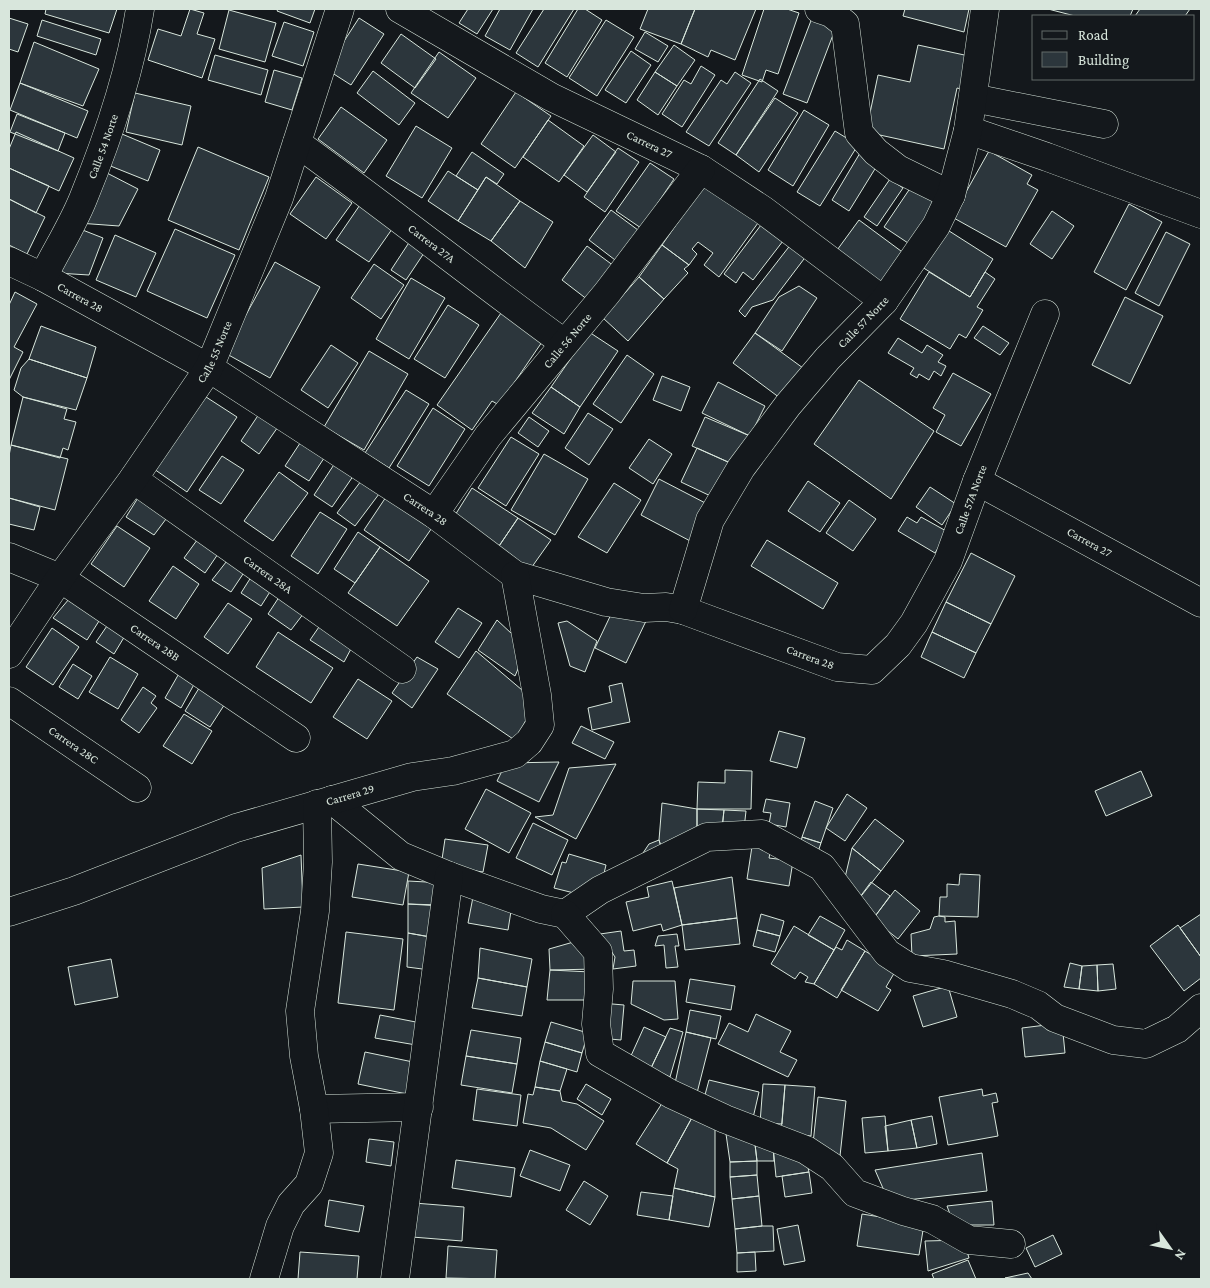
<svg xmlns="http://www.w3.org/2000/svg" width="1210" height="1288" font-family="'Crimson Pro',serif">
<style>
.building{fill:#2c363c;stroke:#d8e6dc}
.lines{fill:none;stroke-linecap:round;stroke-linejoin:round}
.minor-casing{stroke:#d8e6dc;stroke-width:29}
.minor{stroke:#14181c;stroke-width:28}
.labels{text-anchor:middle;stroke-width:4;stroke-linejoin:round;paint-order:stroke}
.street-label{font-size:12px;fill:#d8e6dc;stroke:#14181c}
</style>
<rect width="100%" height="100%" fill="#14181c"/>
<path class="building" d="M46,9h71l-8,24 -64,-19z
M190,9l14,4 -7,21 18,5 -13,39 -54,-18 10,-31 23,7z
M278,9h37l-5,14 -33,-12z
M468,9h25l-16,25 -18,-11z
M500,9h33l-23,41 -25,-14z
M544,9h30l-36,58 -22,-14z
M578,9h7l17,11 -35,57 -22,-14z
M648,9h47l-14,35 -41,-15z
M695,9h61l-21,51 -24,-10 -3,7 -27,-13z
M764,9h23l12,4 -21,61 -12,-4 -4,12 -20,-7z
M905,9h64l-5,23 -61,-16z
M1048,9h85l-3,7h-55z
M1140,9h50l-5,7h-50z
M229,10l47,13 -11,39 -46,-13z
M9,18l19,6 -10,28 -9,-3z
M359,18l25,16 -33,51 -25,-16z
M812,18l24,9 -29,76 -24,-9z
M42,20l59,19 -5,16 -59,-19z
M606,20l28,17 -37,59 -28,-18z
M284,22l30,10 -11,34 -31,-10z
M645,32l23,14 -10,16 -23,-13z
M401,34l35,25 -21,29 -34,-25z
M34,42l65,27 -16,37 -63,-23z
M674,45l21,15 -18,26 -22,-14z
M918,45l51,11 -8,33 -4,-1 -13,61 -78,-17 12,-57 32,7z
M631,51l20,14 -25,38 -21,-13z
M439,52l37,26 -28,40 -37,-25z
M215,55l53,15 -7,25 -53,-15z
M701,66l14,9 -33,52 -20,-13 22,-34 7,4z
M274,70l28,8 -10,32 -27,-8z
M373,71l42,32 -16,22 -42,-32z
M655,72l22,14 -19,29 -21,-15z
M735,72l16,11 -42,63 -23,-14 35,-52 6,4z
M760,79l18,12 -42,64 -18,-12z
M20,83l68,28 -11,27 -67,-28z
M516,92l35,24 -36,52 -34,-24z
M135,93l56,13 -9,39 -56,-13z
M775,98l23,15 -39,59 -23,-17z
M341,107l46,33 -23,33 -46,-34z
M804,110l25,15 -36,61 -25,-16z
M17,114l48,19 -7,18 -48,-19z
M548,120l36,26 -25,36 -36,-25z
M416,126l36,22 -30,50 -36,-22z
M835,131l23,14 -38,61 -23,-14z
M16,132l58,26 -15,33 -50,-23v-19z
M122,134l38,16 -12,31 -40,-16z
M593,135l23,17 -29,40 -23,-17z
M198,147l71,30 -30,73 -71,-30z
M618,148l21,14 -34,50 -21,-15z
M989,151l43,24 -5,9 11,6 -32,57 -54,-30z
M472,152l32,22 -7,10 -11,-7 -8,13 -22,-14z
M860,153l18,11 -29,47 -17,-11z
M650,163l24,16 -33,49 -25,-17z
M9,168l40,18 -13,27 -27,-14z
M448,171l30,19 -20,31 -30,-20z
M105,172l33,17 -19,37 -41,-3z
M316,177l36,26 -26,36 -36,-25z
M486,177l34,24 -29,40 -33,-20z
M890,179l13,9 -26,38 -13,-9z
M707,180l56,36 -44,61 -15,-12 9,-12 -15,-11 -6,7 5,5 -8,11 -27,-20z
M913,184l27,19 -29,42 -27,-18z
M9,199l36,18 -18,37 -18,-9z
M364,199l33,23 -28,40 -33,-22z
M520,201l33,21 -28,46 -34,-27z
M1129,204l33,18 -36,68 -32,-18z
M611,210l31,23 -23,30 -30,-23z
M1052,211l22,15 -22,33 -22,-15z
M859,220l46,34 -28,38 -45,-35z
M761,225l22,16 -30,39 -10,-8 -7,11 -12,-9z
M75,227l28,11 -14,37 -32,-2z
M175,229l60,26 -28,63 -60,-27z
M946,229l47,30 -23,38 -48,-30z
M1166,232l24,12 -31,62 -24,-13z
M115,235l41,18 -20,44 -40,-17z
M795,239l15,12 -37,49 -21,7 -7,10 -6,-6z
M410,241l16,9 -20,30 -15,-10z
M662,245l27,20 -5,4 4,4 -24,26 -25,-22z
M587,246l27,20 -26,34 -26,-20z
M275,262l45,25 -50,91 -45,-25z
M374,264l30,21 -23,34 -30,-21z
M929,272l41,25 15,-25 10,7 -18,28 6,3 -17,28 -7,-4 -9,15 -50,-30z
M639,277l25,22 -36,42 -25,-23z
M411,278l34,20 -36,61 -33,-20z
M799,286l18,12 -35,53 -27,-18 24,-36z
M15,292l22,12 -23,43 9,5 -14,28v-75z
M1125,297l38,19 -33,68 -38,-19z
M448,305l31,20 -34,53 -31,-19z
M501,313l41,29 -43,63 -7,-4 -20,29 -35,-25z
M41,326l55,21 -9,31 -58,-19z
M983,326l26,17 -9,12 -26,-17z
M589,332l29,19 -38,56 -29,-20z
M755,333l48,35 -23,30 -47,-35z
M898,338l24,15 5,-8 16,10 -5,7 8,4 -5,10 -7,-5 -5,9 -10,-6 -2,4 -7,-4 4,-6 -26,-15z
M331,345l27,18 -30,45 -27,-18z
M369,351l39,23 -44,76 -40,-23z
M627,355l27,19 -33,49 -28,-19z
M29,359l58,19 -11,32 -53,-13 -9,-7 7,-22z
M953,373l38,21 -30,52 -25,-14 9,-17 -12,-7z
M662,376l28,11 -9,24 -28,-11z
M859,380l75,51 -43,68 -77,-55z
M718,382l47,24 -15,30 -48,-23z
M551,387l29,20 -16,27 -32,-21z
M406,390l23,14 -40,64 -24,-15z
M203,395l34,22 -50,75 -33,-23z
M23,397l44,12 -3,10 12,3 -8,28 -5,-2 -3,10 -49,-13z
M433,408l32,21 -36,57 -32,-20z
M261,411l19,13 -21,30 -18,-13z
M588,413l25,16 -24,36 -24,-17z
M529,417l20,14 -11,16 -20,-14z
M705,417l45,19 -13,30 -45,-20z
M306,434l24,15 -21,32 -24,-15z
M511,437l28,17 -33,52 -28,-18z
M649,439l23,15 -19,30 -24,-16z
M11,445l57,14 -13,51 -46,-12v-42z
M697,448l40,18 -18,34 -38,-18z
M544,454l44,25 -33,56 -44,-25z
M222,456l22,14 -23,34 -22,-14z
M339,457l19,12 -26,38 -18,-12z
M279,472l29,21 -35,48 -29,-20z
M364,477l18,13 -27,36 -18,-13z
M659,479l54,28 -19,36 -53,-28z
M808,481l32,22 -20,29 -32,-21z
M614,483l27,17 -34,53 -29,-16z
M930,487l26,17 -14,21 -26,-18z
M472,488l46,30 -21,31 -45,-29z
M390,491l46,31 -27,39 -45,-31z
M141,493l28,22 -15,20 -28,-18z
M9,498l31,9 -6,23 -25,-6z
M849,500l27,19 -23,32 -27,-18z
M320,512l27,17 -29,45 -27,-18z
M907,517l10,6 4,-6 27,15 -13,21 -37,-22z
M518,518l33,22 -22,31 -32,-22z
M117,526l33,22 -26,39 -33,-23z
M358,532l22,15 -25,36 -21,-14z
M200,536l20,15 -15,22 -21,-15z
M767,540l71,43 -15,26 -72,-43z
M380,547l49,34 -32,45 -49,-33z
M971,553l44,23 -24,48 -45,-22z
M230,557l17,11 -16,24 -19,-12z
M173,566l26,18 -23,35 -27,-18z
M253,574l20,13 -12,19 -20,-13z
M283,591l24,18 -16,21 -23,-16z
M69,599l30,22 -12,19 -34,-22z
M946,602l45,22 -15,29 -44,-21z
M228,603l24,16 -24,35 -24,-17z
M615,606l31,15 -20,42 -31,-15z
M458,608l24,15 -23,35 -24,-16z
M497,620l30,28 -12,28 -37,-26z
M567,621l30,20 -12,31 -15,-6 -12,-43z
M109,623l17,11 -12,20 -18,-12z
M321,624l31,23 -8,15 -34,-22z
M52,628l27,19 -26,38 -27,-18z
M278,632l55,36 -22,35 -55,-36z
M932,632l44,21 -12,25 -43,-21z
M476,651l59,50 -19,40 -69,-47z
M110,657l28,17 -20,35 -29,-17z
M417,657l21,12 -26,39 -20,-15z
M73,664l19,12 -14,23 -19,-12z
M181,670l16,9 -16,29 -16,-10z
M358,679l34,22 -25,38 -34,-22z
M204,680l26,16 -20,31 -25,-16z
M622,683l8,39 -38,8 -4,-22 24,-6 -3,-16z
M143,687l13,9 -5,7 6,5 -18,25 -18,-13z
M184,714l28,17 -20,33 -29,-18z
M581,726l33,16 -9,17 -33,-16z
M779,731l26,7 -8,30 -27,-7z
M559,762l-20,40 -42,-21 9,-18z
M616,764l-40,75 -41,-22 18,-2 16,-47z
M725,770l27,1 -1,38h-54l1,-27 27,1z
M1141,771l11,25 -46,20 -11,-25z
M486,789l45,24 -22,40 -44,-24z
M847,794l20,14 -22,33 -19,-13z
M766,799l24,4 -4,24 -17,-3 2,-11 -8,-1z
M815,801l18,7 -12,35 -19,-6z
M662,803l35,6v23l-34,21 -4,-13z
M697,809l27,1 -2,19 -25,3z
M724,810l22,1 -2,18h-22z
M875,819l29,22 -23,30 -29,-23z
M533,823l35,17 -16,35 -36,-17z
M802,837l19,6 -3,9 -18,-5z
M445,839l43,6 -5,27 -42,-6z
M659,840l4,13 -15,4 -5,-4 6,-9z
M753,840l19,4 -3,14 24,3 -4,25 -42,-7z
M852,848l29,23 -27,34 -11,-19z
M569,854l37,11 -5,21 -15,10 -32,-8 8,-26 4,1z
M301,855l2,52 -39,2 -2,-41z
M358,864l51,8 -6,33 -51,-8z
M960,874l20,1 -2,42 -39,-1 1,-19h7v-13l12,1z
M732,877l5,41 -55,7 -8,-37z
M408,881l37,2 -3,23 -34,-2z
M672,881l10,44 -19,6 -2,-7 -28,7 -7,-29 23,-5 -2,-10z
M871,882l19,14 -17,23 -19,-14z
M895,890l25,21 -22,28 -25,-20z
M473,897l39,8 -4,25 -40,-7z
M408,904l32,1 -4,33 -28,-5z
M761,914l23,7 -4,15 -23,-6z
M1201,914v43l-21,-29z
M820,916l25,14 -11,20 -26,-15z
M939,916l6,1v5l10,-1 2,33 -45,2 -1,-22 19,-5 4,-12z
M737,918l3,26 -55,6 -3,-25z
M1178,925l23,32v21l-17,13 -34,-45z
M794,926l40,24 -20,34 -9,-2 3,-5 -8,-5 -5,7 -24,-15z
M757,930l23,6 -5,16 -22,-6z
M621,931l3,20 10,-1 2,16 -23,3 2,-12 -15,-23z
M346,932l57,7 -9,71 -56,-7z
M408,933l28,5 -6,32 -23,-3z
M677,934l2,12h-4l3,21 -12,1 -2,-23 -9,1 3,-10z
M847,940l18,11 -28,47 -23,-14 22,-37 6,3z
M577,941l20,28 -47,1 -1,-21z
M480,948l52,11 -5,28 -49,-9z
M865,951l31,19 -10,17 5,3 -13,21 -37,-21z
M111,959l7,38 -43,8 -7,-38z
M1070,963l12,3 -3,23 -15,-2z
M1113,964l3,25 -18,2 -1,-26z
M1097,965l1,26 -19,-2 3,-23z
M550,970l41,2v28h-44z
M478,978l49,9 -5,29 -50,-8z
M690,979l45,7 -4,24 -45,-8z
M633,981h42l3,38 -14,1 -33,-16z
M948,986l9,31 -34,10 -10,-31z
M601,1003l23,2 -3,35 -23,-2z
M690,1010l31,6 -5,23 -30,-7z
M756,1014l35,17 -11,21 17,8 -9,17 -70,-33 11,-21 19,9z
M380,1015l46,9 -4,22 -47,-8z
M551,1022l37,11 -6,20 -37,-11z
M1062,1023l3,30 -40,4 -3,-29z
M644,1027l22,10 -15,31 -21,-10z
M670,1028l13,4 -13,45 -19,-9z
M471,1030l50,8 -4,26 -51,-8z
M686,1032l25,6 -14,55 -23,-5z
M545,1042l37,11 -5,19 -37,-11z
M365,1052l48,10 -6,32 -49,-10z
M466,1056l51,8 -5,29 -51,-8z
M540,1061l27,8 -7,22 -25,-4z
M709,1080l50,12 -6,26 -51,-12z
M586,1084l25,15 -9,16 -25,-16z
M763,1084l22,1 -3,39 -22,-1z
M785,1085l30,2 -4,49 -30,-3z
M535,1087l25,4 2,10 15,3 27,17 -18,29 -35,-22 -28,-5 5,-29 5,1z
M477,1089l44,6 -4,31 -44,-6z
M982,1089l1,7 13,-3 2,9 -6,1 6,33 -50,9 -9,-48z
M666,1097l28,17 -27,49 -31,-19z
M818,1097l28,4 -6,55 -28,-3z
M694,1114l21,12v71l-41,-9 4,-19 -11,-6z
M885,1116l3,35 -23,2 -3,-35z
M932,1116l5,28 -20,4 -6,-28z
M911,1120l6,28 -29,3 -3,-25z
M725,1127l29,9 3,25 -27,1z
M754,1136l19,10 1,15h-17z
M369,1139l25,3 -3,24 -25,-4z
M773,1146l31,3 5,23 -33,5z
M530,1150l40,15 -10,26 -40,-15z
M982,1153l5,38 -98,11 -14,-32z
M456,1160l59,8 -4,29 -59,-9z
M757,1161v14l-27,2v-15z
M809,1172l3,21 -27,4 -3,-21z
M757,1175l2,21 -27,3 -2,-22z
M584,1181l24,15 -18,29 -24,-15z
M674,1188l41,9 -6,30 -40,-7z
M641,1192l32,4 -4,24 -32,-5z
M759,1196l3,30 -27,3 -3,-30z
M329,1200l35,6 -5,26 -34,-6z
M992,1201l2,24h-40l-7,-19z
M414,1203l50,4 -2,34 -50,-4z
M862,1214l62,10 -5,31 -62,-9z
M798,1225l7,36 -21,4 -7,-36z
M762,1226h11l1,25 -37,2 -2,-24z
M1053,1235l9,19 -27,13 -9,-19z
M964,1240l5,18 -41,13 -3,-30z
M448,1246l49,4 -2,29 -49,-1z
M300,1252l59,4 -2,23h-59z
M755,1252l1,19 -19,1v-19z
M968,1260l8,19h-42l-2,-5z
M1028,1273l4,6 -27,-1z"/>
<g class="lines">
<g class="minor-casing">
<g id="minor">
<path id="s1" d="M400,9l151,88 150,72 62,41 121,91"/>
<path d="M819,9l12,4 14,11 14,109 17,19 22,17 53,26"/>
<path d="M973,98l131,26"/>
<path d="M968,130l79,27 154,57"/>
<path id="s2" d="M297,143c90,65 177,134 267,200"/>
<path id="s3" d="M9,261l34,16 166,91 225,146 81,61 91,27 38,6 22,-1 17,3 154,57 35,3 26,-25 16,-22 34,-62 29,-80 68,-167"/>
<path id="s4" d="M43,277c13,-26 29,-51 40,-78 25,-61 47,-125 57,-190"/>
<path id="s5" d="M133,479l269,190"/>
<path id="s6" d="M977,481l224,122"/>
<path id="s7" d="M434,514l54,-78 119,-143 94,-124"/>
<path id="s8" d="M9,557l51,21 236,160"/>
<path id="s9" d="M683,610l27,-90 31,-52 47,-63 40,-47 56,-57 52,-75 15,-31 17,-65 17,-121"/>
<path id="s10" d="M9,654l51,-76 73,-99 76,-111 70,-170 61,-189"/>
<path id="s11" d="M9,701l128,87"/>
<path d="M332,800l69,56 48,20 92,33 24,5 35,-24 107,-53 55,-3 60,33 65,86 23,15 33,6 69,20 26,11 17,13 58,22 33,4 31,-15 24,-21"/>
<path id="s12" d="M9,912l65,-21 162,-63 176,-51 41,-6 62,-17 14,-12 11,-17 -3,-30 -22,-120"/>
<path d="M565,914l33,38 1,37 -3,35 4,29 71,41 54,25 81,31 26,17 23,26 48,18 29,8 37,21 42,4"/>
<path d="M314,1109l105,-2"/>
<path d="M264,1279l16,-53 11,-22 18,-20 10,-31 -5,-44 -10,-53 -4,-45 15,-100 3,-49 -1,-58"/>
<path d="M395,1279l54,-403"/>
</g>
</g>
<use href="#minor" class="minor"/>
</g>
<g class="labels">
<g class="street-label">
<text dy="4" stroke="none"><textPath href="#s1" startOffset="284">Carrera 27</textPath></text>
<text dy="4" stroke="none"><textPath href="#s4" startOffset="144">Calle 54 Norte</textPath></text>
<text dy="4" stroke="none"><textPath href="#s2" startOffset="168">Carrera 27A</textPath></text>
<text dy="4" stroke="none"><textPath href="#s3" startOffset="80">Carrera 28</textPath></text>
<text dy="4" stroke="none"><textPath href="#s9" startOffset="345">Calle 57 Norte</textPath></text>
<text dy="4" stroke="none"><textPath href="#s7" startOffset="219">Calle 56 Norte</textPath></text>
<text dy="4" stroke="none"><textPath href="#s10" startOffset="366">Calle 55 Norte</textPath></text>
<text dy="4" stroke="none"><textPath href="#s3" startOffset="1168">Calle 57A Norte</textPath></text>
<text dy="4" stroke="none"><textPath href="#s3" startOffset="485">Carrera 28</textPath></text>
<text dy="4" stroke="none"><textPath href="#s6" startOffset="128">Carrera 27</textPath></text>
<text dy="4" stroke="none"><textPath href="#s5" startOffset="165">Carrera 28A</textPath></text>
<text dy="4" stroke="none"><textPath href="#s8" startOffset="170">Carrera 28B</textPath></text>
<text dy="4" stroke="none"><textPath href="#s3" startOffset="905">Carrera 28</textPath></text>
<text dy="4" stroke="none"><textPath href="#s11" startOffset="78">Carrera 28C</textPath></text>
<text dy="4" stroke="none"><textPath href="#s12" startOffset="361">Carrera 29</textPath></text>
</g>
</g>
<rect width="1210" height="1288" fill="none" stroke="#d8e6dc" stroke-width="20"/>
<rect x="1032" y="15" width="162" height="65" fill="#14181c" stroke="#626a69"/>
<rect x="1042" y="31" width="25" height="8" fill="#14181c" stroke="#626a69"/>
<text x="1078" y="40" font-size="15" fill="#d8e6dc">Road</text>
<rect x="1042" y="52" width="25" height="15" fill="#2c363c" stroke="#626a69"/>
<text x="1078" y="65" font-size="15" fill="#d8e6dc">Building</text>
<g transform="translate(1170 1248) rotate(123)" stroke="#14181c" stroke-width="4" paint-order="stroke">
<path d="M0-4L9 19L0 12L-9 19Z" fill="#d8e6dc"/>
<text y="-8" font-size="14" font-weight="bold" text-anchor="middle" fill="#d8e6dc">N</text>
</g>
</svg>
